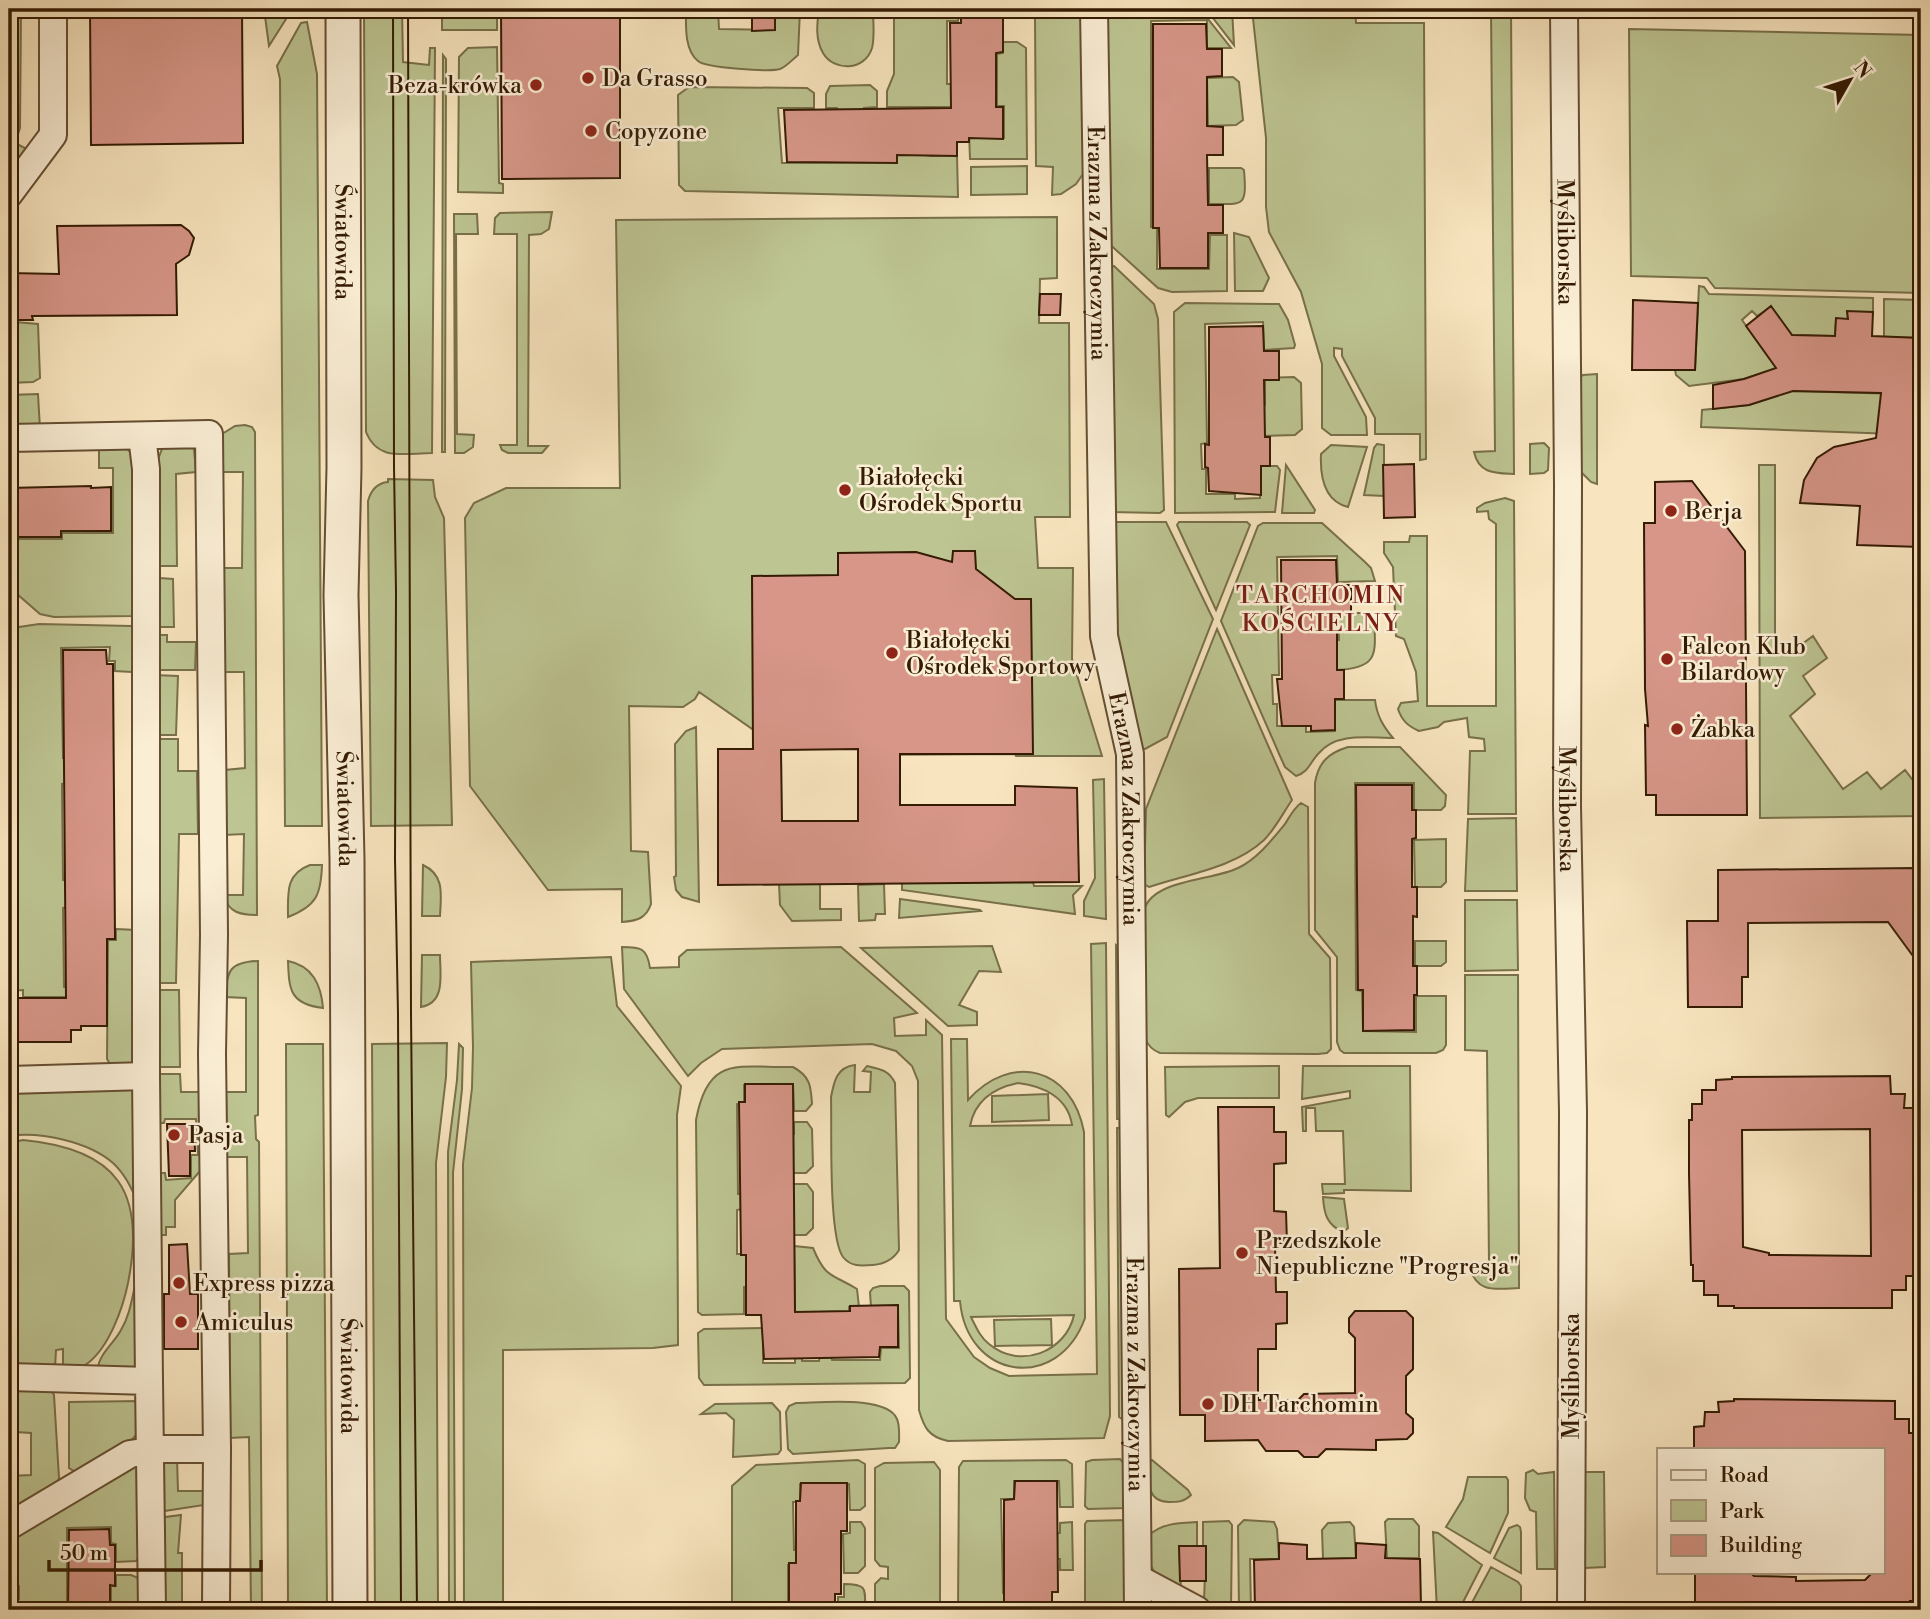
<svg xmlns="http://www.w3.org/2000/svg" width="1930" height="1619" font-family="'Libre Bodoni',serif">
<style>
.green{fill:#bdc592;stroke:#78704a;stroke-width:2;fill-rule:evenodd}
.building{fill:#d79688;stroke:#341b03;stroke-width:2;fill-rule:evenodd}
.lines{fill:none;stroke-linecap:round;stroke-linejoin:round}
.minor-casing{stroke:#654e32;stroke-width:30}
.tertiary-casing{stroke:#654e32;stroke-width:37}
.minor{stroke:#faeed5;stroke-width:26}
.tertiary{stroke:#faeed5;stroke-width:33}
.tram{stroke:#341b03;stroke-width:2}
.poi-dot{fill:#8f2418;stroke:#faeed5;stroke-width:2.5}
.labels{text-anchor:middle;stroke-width:5;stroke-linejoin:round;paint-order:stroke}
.poi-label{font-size:23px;fill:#341b03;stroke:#faeed5;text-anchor:start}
.street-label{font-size:23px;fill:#341b03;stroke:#faeed5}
.neighbourhood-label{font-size:24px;letter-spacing:2px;fill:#7a1f14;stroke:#faeed5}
</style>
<rect width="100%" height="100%" fill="#f8e5bf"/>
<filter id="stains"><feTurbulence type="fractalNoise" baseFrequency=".00286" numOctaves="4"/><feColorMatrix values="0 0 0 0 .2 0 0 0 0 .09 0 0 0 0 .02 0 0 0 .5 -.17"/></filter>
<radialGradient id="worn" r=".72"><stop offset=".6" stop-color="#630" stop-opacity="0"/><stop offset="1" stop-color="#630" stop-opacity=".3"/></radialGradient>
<path class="green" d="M9,9h12l-1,119 -5,15 14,7 -20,27z
M264,9h20l2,10 -17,27z
M364,9h38l1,53 26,3 1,-17h5l-3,405c-27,0 -54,9 -66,-21z
M442,9h55v21h-55z
M686,9h32l1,20 56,1v-21h25l-2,46c-5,4 -12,12 -18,14 -10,3 -74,-1 -82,-8 -14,-11 -12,-36 -12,-52z
M819,9h54c0,12 2,28 -1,39 -7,23 -38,24 -49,5 -8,-14 -6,-29 -4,-44z
M894,9h65l-1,12h-11v63h5v23h-65v-16l7,-17z
M1039,9h45l2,138 -3,27 -7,10 -15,10 -9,1 1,-28 -17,-1 -1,-151z
M1103,9h97l31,39h-24v-28l-56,1v206h6v42h52l1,-34h17v56l-55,1 -14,-4 -53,-48z
M1206,9h26l2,36z
M1252,9h103l1,14h68l2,436 -6,1v-26h-45v-16l-33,-62v-7l-8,-1v8l32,61 1,18h-36l-9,-7v-64l-21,-72 -32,-60 -3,-25v-69z
M1491,9h20l3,465c-19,-1 -35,0 -40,-22l21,-1z
M307,22l10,52 5,752h-37l-5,-747 -3,-13 24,-43z
M1629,29l292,6v258l-206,-5 -8,-10 -76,-2z
M1003,42h14l9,6 1,111h-57l-1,-27 14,6h21v-32h-7v-52l6,-1z
M497,47l2,136 4,1v9l-45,-1 1,-135 9,-9z
M443,55l3,4 -1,393h-3z
M1233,77l6,5 4,38 -7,5 -28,1 -1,-48z
M870,85l7,6v16l-13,1v5h-26l-1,-5h-11v-14l4,-8z
M689,87l118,1 7,5v15h-36l4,55 115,-1v-11l35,5 25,-1 1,42 -273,-6 -6,-6 -1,-90z
M1027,166v28l-56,1v-28z
M1209,168h32l3,2c3,38 0,34 -35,34z
M552,212l-3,17 -8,5 -12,1 -1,211h20l-6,7h-34l-6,-3 -2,-5h17v-211h-23l1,-16 5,-5z
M454,214h23l1,20h-22l1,200 17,1 -1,12 -9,6h-9z
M1057,217v61l-17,1 -1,44h30l1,194h-35l3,51h35l-1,91 30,97h-86l-1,-2 -157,1v-15h-7v9h-70l-82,-57 -4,7 -12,8 -54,-1 2,145 17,1 3,52c-5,15 -15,17 -29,18v-33l-74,1 -78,-104 -5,-268 9,-15 32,-15h114l-4,-268z
M1234,233l15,4 20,41 -6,13h-28z
M1114,266l40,38 4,15 6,191 -4,3 -50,-1 -5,-242z
M1699,286l5,1 5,7 164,4v14h-26l1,7h-12l-1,17 -43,-1 -21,-28 -14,9 -5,-5 -10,9 52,71 105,3 1,-9h21v50l-220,-8 1,-17 47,-5 27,-9 -10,-24 -22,7 -55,7 -13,-11 -1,-5h20z
M1884,299l37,1v38l-37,-1z
M1185,303l94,1 9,16 7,25 -1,3 -30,2 -1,-28 -58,2 2,119 -6,1 1,25h4v25h29v5l25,-1v-32h17l3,4 -5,42 -100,1 -1,-201z
M15,322l23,2 2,54 -7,4 -24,1v-57h6z
M1597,374v110l-6,-2 -11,-11 -2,-92 5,-4z
M1294,377l7,6 1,46 -7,6 -35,1 -1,-30 6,-1v-27z
M38,394l2,35h-31v-34z
M245,425l7,2 3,5 2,483c-15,0 -30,-2 -32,-20h18l1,-61 -20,1 1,-65 20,-2 -1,-96h-20v-104h18l1,-96h-22l1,-38 13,-8z
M1544,443l5,5 -1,22 -4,3 -14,1v-30z
M172,444h16l6,5 2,23 -20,2 1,92h-18l-2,-104 5,-13z
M1377,444l7,1v51l-20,-1 10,-47z
M1331,445l36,2 -19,60c-24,-6 -28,-31 -27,-53z
M99,447l27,1 12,11v155l-6,2 -78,1 -14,-3 -31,-27v-56h5l1,8h47v-6h51v-65h-14z
M1286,465l29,45 -1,3h-32z
M1759,465h16v183l27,-4 11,-8 14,22 -24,18 12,18 -25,22 53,73 24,-17 14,17 24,-19 16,21v25l-161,2z
M388,479l45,1 2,17 9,21 8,307 -81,1 -3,-325c3,-11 9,-18 20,-19z
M1505,498l9,3 2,313h-48l2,-63h15l-1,-12 -15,-2 -2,-19 -23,4 -6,5 -19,4c-11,-5 -17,-10 -21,-22l3,-6 17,-2 -2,-29 -12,-33 -8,-3 -3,-69 -9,-14v-11h25l1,-6h17v170h69v-182l-7,-5 -1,-8 -11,1v-4l8,-5z
M1109,522h57l47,97 -46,118 -22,12h-6l-5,-39 -23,-68z
M1179,522h68l3,3 -34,85 -39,-85z
M1263,523h59l43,39 6,6 4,13 -37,1 -1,-26 -60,1 2,118h-7l1,29h4v22h29v6l29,-1v-31h40c2,16 8,26 18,38 -25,0 -56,-6 -74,15 -9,9 -10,19 -23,23l-11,-9 -5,-11 -59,-135 37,-95z
M159,578l14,1 1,48h-20z
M1338,613h36c1,39 8,56 -40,57v-29l5,-1z
M39,624l92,2 7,4 1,37 -7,5 -17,-1v-10h-6l1,-14 -49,1 2,110h8v25l-9,1 1,96 8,1v26l-8,1 1,79 5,1v9h-46v-7l-14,1v-228l7,-9 -5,-65 -2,-2v-54l10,-6z
M1217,629l75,171c-9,13 -17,29 -28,40 -30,28 -77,34 -115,47l-5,-3 2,-75z
M154,635h13v7h29l-1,28h-41z
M154,675l24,1 -2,59h-24z
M696,727l3,175 -17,-5 -6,-7 -2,-13 2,-1 -1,-132 11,-13z
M153,739h25v32h19l1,63h-19l-3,149h-23z
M1348,747h52l46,48 -1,11 -4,4h-27v-27h-59l1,207 6,1 1,40 53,1v-36h30v49l-3,5 -7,3h-92l-4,-3 -3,-8v-85l-22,-27v-147c3,-20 13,-30 33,-36z
M1104,779l2,140 -22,-3v-15l11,-23 -2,-98z
M1301,803l7,4 1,127 21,24 1,91 -4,4 -9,1 -158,-1c-8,-3 -12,-7 -15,-15l-1,-128c9,-31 68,-29 94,-42 19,-9 34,-28 47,-44 5,-8 9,-16 16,-21z
M1516,818l1,73h-52l3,-72z
M1446,839v43l-5,5h-26l-1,-47z
M310,865h12c-1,29 -5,41 -34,52 0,-23 -3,-43 22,-52z
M423,865c22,10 18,30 17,51h-18z
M1033,882l1,4h48l-9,9 2,19 -173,-24v-7z
M779,884h41v25h21v11l-49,1 -12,-16z
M884,884l1,30h-9l-1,6 -16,1 -1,-36z
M900,899l80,11 1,1 -82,7z
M1465,900h52l1,70 -53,1z
M116,929l20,1 2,129 -8,9 -18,-1 -5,-8 1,-119h8z
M1415,941h31v21l-5,4h-26z
M1106,943l4,473 -6,22 -156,3c-19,-4 -24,-13 -29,-31l-1,-329 -6,-15 -16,-15 -24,-7 -150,5 -21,14 -13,13 -64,-87 -2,-42c19,0 25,1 28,21l29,-1v-10l8,-7 154,-3 76,66 -23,5 1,18 31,-1v-15l16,15 4,284 28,38 16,11 19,8 88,-2 -6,-430z
M1116,945l9,6v168h-8z
M992,946l9,26 -22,-1 -20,34 18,7v13l-29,1 -87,-78z
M422,955h18c0,19 6,48 -19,52z
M611,957l6,49 64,80 -4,29 1,230 -25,3 -150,2v260h-39l-1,-446 9,-76 1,-41 -2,-85z
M258,961v154l-3,1 1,23 3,3 3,468h-11l-2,-173 -19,1 -1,-184 19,-1 -1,-96h-20l-1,-65h20v-94l-21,-1c2,-27 5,-35 33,-36z
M288,961c25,5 33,24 35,47 -33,-4 -34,-18 -35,-47z
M1465,975h53l1,313c-24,1 -43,6 -50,-23l20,-1 -2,-213 -22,-1z
M153,990h26l1,77h-26z
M951,1039h16l1,61c43,-48 104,-33 116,32l1,186c-27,75 -118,62 -125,-17h-6zM1018,1083c26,3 50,15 54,42l-102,1c5,-26 24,-38 48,-43zM1074,1315c-8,37 -54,55 -85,29 -9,-7 -13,-17 -18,-27z
M447,1043l-1,34 -10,86 2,447h-63l-3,-566z
M286,1044h37l4,566h-39z
M459,1044l4,4 -1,41 -9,84 2,437h-6l-1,-458 9,-72z
M855,1065l-1,27h16l1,-20 -8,-1 4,-5c13,3 22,4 28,17l4,167c-6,10 -15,14 -26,15 -12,1 -22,2 -30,-8 -15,-21 -11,-129 -12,-160 3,-16 6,-30 24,-32z
M1279,1066v32h-81l-13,4 -16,15 -3,-2 -1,-48z
M1303,1066h107l1,125 -58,-1h-9v3l-21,1 -1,-10h23l-2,-53h-27l-1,-23h-9v23h-3l-1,-24 48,-9v-7l-48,8z
M793,1067c17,9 18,19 19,37l-6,7h-12l-1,-27 -49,1v18l-7,1 1,90h4v15l-5,1v44h12v33h-5v27l-42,1 -4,-3 -2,-192c12,-66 42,-52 97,-53z
M153,1074h27l1,18h20l-1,79 -25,29v27h-9v8h-11l-1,-62h11l1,7 25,-2v-23h7l-2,-36h-31l-1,4h-10z
M9,1087l123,1 5,5 2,112c-7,-15 -13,-30 -26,-42 -24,-21 -73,-32 -104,-27z
M1048,1094l1,26 -57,2v-26z
M794,1122h13l5,7 1,37 -7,7h-13l-6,-38 7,-1z
M1117,1128h8l1,290 -4,1 -3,-2z
M23,1140c95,9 123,52 105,143 -5,25 -19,64 -40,80 -7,6 -16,6 -25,5v-19l-7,1 -1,18h-46v-225z
M793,1184h14l6,8v36l-7,7h-13z
M1323,1197l21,2 4,29 -5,4c-16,-7 -19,-18 -20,-35z
M794,1246l19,2c13,31 18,25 44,41l2,18h-10v6l-54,1z
M136,1281l3,89 -41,-2c1,-14 17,-26 23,-38 9,-15 11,-32 15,-49z
M880,1286h24l5,5 1,87 -5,5 -201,2 -5,-7 -1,-45 6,-4 63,-1 -4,15v20h32v-8h7v6h17l1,-5h11l1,4h48l1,-12h18l-1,-41h-27l-1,-15 3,-4z
M1051,1319l1,26 -57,1 -1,-26z
M49,1386l5,9 5,83 -2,8 -48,29v-39l22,-1v-42l-16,-1v-8h-6v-37z
M139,1401l-1,32 -10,11 -51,29 -8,-5v-66z
M772,1403l8,9 1,38 -3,4 -45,3 1,-37 -8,-7 -25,1 14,-10z
M796,1403c23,0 91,-8 101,16 3,7 2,16 2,23l-4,6h-6l-96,6 -5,-5 -2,-37 3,-6z
M177,1458l1,33h25l1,14 -46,7 5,-52z
M1120,1459l7,8v41l-39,1 -3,-3 1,-44 6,-2z
M858,1460l7,4v42l-5,4h-10l-1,-26h-49v18h-7l1,48h5v14l-11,1v45h-56v-124l24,-21z
M1066,1460l6,4 1,43h-13l-1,-26h-45v18h-13l2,94h5v13l-5,1v3h-45l1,-143 4,-6z
M1152,1460l36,30 3,5c-7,7 -13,7 -22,7 -23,0 -21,-22 -21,-40z
M934,1462l6,8v140h-65v-26l6,-6 7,1v-12l-8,-1 -5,-6v-92l9,-5z
M140,1463l3,90 -7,8 -20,1v-18l-5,-1v-16l-44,1v82h-58v-8l10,-3v-13l-10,-3v-48z
M1533,1470l5,4 16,-2 1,97h-18l-1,-57 -6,-2 -5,-12 1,-25z
M1584,1472h20l1,95 -20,1z
M1468,1477h38l2,3v33l-18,40 -44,-26 17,-28z
M181,1515l-3,38h4v57h-23l-1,-92z
M1388,1519h25l6,7v32l-32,1 -2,-37z
M1127,1520l-1,90h-41v-86l2,-3z
M1244,1520l30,2 3,7 2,30h-29l1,51h-12l-1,-84z
M1229,1521l3,4 -1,85h-10l-17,-9 2,-54 -3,-1v-24z
M850,1522h11l4,6v38l-7,7h-14l-1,-39 7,-1z
M1072,1522l1,48h-13v-11h-6v-25l6,-1v-10z
M1197,1522v24l-18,1 2,42c-30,-16 -34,-18 -33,-53 14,-13 31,-13 49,-14z
M1350,1522l4,5 2,32h-33l-1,-29 6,-7z
M1517,1525l3,2 1,5v41l-27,-15 15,-30z
M1433,1532l5,1 44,32 -23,45h-22z
M1491,1567l27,15 3,4v24h-53z
M116,1575h15l12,5 -2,30h-30v-24h5z
M844,1584c24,0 21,5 21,26h-27v-13h6z"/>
<path class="building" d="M90,9h152l1,134 -152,2z
M501,9h119v169l-118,1z
M752,9h23v21l-23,1z
M961,9h42v43l-7,1v54h7v32l-34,-1v4h-12v14l-60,-1v8l-110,-1 -3,-52 167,-2 -1,-85h11z
M1153,24h53l1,25h15v27l-15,1v49l16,1v28h-16l1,50h15v28h-15v35h-48l-1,-40h-6z
M181,225l8,6 5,7 -5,17 -13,9 1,51 -145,1 1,4h-24v-47l50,1 -2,-48z
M1040,294h21l-1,21h-21z
M1633,300l65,3 -3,67h-63z
M1771,306l21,29 43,1 1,-18 12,1 -1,-8 26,1 -1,24 49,2v209l-64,-2 3,-39 -60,-3 4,-23 13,-22 17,-11 42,-9 5,-45 -88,-2 -44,14 -36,4v-24l31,-6 32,-11 -30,-42z
M1263,326l1,25h15v29h-15l1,57h5v29h-9v29l-52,-4 -1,-23 -3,-1v-23l4,1v-118z
M1414,464l1,53 -31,1 -1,-53z
M1692,481l53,70 2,264h-91v-20h-10l-1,-70 3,1 -3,-37 -1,-166h11v-41z
M91,486v2l20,-1v44h-50v6h-46v-8h-6v-41z
M953,551h22l1,18 39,30h16l2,155h-133v51h115v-19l62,2 2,94 -361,3v-136h35l-1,-173 86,-1v-22l78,-1 36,10zM858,749v72h-76l-1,-71z
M1281,560h55l1,25h14v27l-14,1v57h7v29h-9v31l-24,1v-5h-29l-5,-47h5z
M63,650h43l1,14h6l2,275h-8v87h-26v4h-10v12h-62v-44h57z
M1356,785h56v25h4v28l-4,1v48h5v30l-4,-1v50h4v29h-3v35l-51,1v-41h-5z
M1915,868l6,8v91l-33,-45 -140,1v54h-6v30h-54l-1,-86h31v-51z
M1890,1076l1,18h14l-1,14h17v168h-15v14h-14v18h-158v-2h-16v-11h-14v-14h-11v-16h-2l-2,-92v-53h3v-16h10v-14h14v-10l16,-1v-2zM1870,1129l1,127 -102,-1v-2l-26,-6 -1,-117z
M745,1084h48l2,228 55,-1v-5l48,-1v42h-18l-1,10 -115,2 -3,-44h-15v-60h-5l-2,-153h6z
M1218,1107h56v25h12v31l-12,1v47l12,1 1,31h-12l1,49h11v31l-11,1v25h-18v51h40l6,-6 51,-1v-55l-6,-6v-14l6,-7h51l7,7v51l-7,7v37l7,6v14l-6,6 -31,1v10l-50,-1 -8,8h-14l-6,-6h-32l-8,-11 -53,1v-26h-25l-1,-146 41,-1z
M167,1124h27l1,27h-5v25h-21z
M187,1244l3,50h8v55h-34v-55h5v-49z
M1734,1399l161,2v18h14v14h12v168h-11v9h-205v-7h-10v-31h55l4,4 42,1v4l69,-1 8,-8h10v-123h-189v-22l10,-1 1,-14h14l-1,-10 16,-1z
M1015,1481h42l1,111h-6v18h-48v-110l10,-1z
M801,1483h46v48h-6v63h-6v16h-46v-47h7v-62h4z
M109,1529l1,16h5v41l-5,-1v25h-42l1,-80z
M1279,1543l28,2v14l49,-1v-15l30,2 -1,13 35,1 1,48 -41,1v2h-125l-1,-50 25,-1z
M1179,1546h27v35h-26z"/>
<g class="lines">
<g class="minor-casing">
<g id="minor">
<path id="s1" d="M1094,9l10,627 26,118 8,856"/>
<path id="s2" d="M1564,9l4,476 -1,321 6,306 -2,498"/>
<path d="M9,194l44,-59v-126"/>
<path d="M142,436l4,33v607l3,305"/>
<path d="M9,438l200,-4 5,501 -2,119 5,395 -1,161"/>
<path d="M9,1080l137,-4"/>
<path d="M9,1377l140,4 3,229"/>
<path d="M9,1526l121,-72 32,-5h55"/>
<path d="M1139,1579l58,31"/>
</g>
</g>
<g class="tertiary-casing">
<g id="tertiary">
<path id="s3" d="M343,9l1,459 -3,127 6,264 3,751"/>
</g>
</g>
<use href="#minor" class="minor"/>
<use href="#tertiary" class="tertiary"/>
<path class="tram" d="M393,9l1,458 2,124 -1,268 3,155 3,596
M408,9l3,1005 6,596"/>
</g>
<g class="poi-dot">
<circle cx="588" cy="78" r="7"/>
<circle cx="536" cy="85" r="7"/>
<circle cx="591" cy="131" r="7"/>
<circle cx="845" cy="490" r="7"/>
<circle cx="1671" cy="511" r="7"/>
<circle cx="892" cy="653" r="7"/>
<circle cx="1667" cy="659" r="7"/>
<circle cx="1677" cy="729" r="7"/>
<circle cx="174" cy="1135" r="7"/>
<circle cx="1242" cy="1253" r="7"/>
<circle cx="179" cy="1283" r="7"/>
<circle cx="181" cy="1322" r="7"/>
<circle cx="1208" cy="1404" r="7"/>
</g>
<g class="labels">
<g class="poi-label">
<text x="602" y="86">Da Grasso</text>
<text x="522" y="93" text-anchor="end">Beza-krówka</text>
<text x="605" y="139">Copyzone</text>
<text x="859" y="485">Białołęcki<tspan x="859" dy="26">Ośrodek Sportu</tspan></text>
<text x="1685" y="519">Berja</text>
<text x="906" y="648">Białołęcki<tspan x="906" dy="26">Ośrodek Sportowy</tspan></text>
<text x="1681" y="654">Falcon Klub<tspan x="1681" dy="26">Bilardowy</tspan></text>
<text x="1691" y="737">Żabka</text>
<text x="188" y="1143">Pasja</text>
<text x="1256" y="1248">Przedszkole<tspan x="1256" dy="26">Niepubliczne "Progresja"</tspan></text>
<text x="193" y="1291">Express pizza</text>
<text x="195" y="1330">Amiculus</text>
<text x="1222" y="1412">DH Tarchomin</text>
</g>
<g class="street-label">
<text dy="8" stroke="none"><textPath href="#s3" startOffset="233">Światowida</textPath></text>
<text dy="8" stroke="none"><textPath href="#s2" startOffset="233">Myśliborska</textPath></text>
<text dy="8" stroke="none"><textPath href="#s1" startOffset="234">Erazma z Zakroczymia</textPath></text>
<text dy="8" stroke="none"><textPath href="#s3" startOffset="800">Światowida</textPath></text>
<text dy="8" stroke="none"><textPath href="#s1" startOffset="802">Erazma z Zakroczymia</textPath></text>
<text dy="8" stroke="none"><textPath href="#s2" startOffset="800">Myśliborska</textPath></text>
<text dy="8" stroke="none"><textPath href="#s1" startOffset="1368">Erazma z Zakroczymia</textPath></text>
<text dy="8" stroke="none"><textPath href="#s3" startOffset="1367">Światowida</textPath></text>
<text transform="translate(1571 1376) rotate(-90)" y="8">Myśliborska</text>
</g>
<g class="neighbourhood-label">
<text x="1321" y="603">TARCHOMIN<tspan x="1321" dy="28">KOŚCIELNY</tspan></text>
</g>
</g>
<rect width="1930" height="1619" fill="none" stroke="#f8e5bf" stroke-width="35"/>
<rect x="10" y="10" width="1909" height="1598" fill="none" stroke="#341b03" stroke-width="3.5"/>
<rect x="18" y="18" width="1895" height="1584" fill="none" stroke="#341b03" stroke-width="2"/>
<rect x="1657" y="1448" width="228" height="126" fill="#faeed5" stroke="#ab9a81" stroke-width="2"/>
<rect x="1671" y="1470" width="35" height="10" fill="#faeed5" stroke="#ab9a81" stroke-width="2"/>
<text x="1720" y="1482" font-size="21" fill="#341b03">Road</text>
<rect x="1671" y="1500" width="35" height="21" fill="#bdc592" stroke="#ab9a81" stroke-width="2"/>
<text x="1720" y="1518" font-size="21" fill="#341b03">Park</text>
<rect x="1671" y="1535" width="35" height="21" fill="#d79688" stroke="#ab9a81" stroke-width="2"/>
<text x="1720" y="1552" font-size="21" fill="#341b03">Building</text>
<g transform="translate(1850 80) rotate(51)" stroke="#faeed5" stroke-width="5" paint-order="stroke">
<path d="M0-5L12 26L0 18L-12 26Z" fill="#341b03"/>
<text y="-10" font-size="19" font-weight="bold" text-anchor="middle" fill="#341b03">N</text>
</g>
<path d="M49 1560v10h212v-10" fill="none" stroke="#341b03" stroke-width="3.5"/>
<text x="60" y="1560" font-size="21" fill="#341b03" stroke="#faeed5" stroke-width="5" paint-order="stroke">50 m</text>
<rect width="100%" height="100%" filter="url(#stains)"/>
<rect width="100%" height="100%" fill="url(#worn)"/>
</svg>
